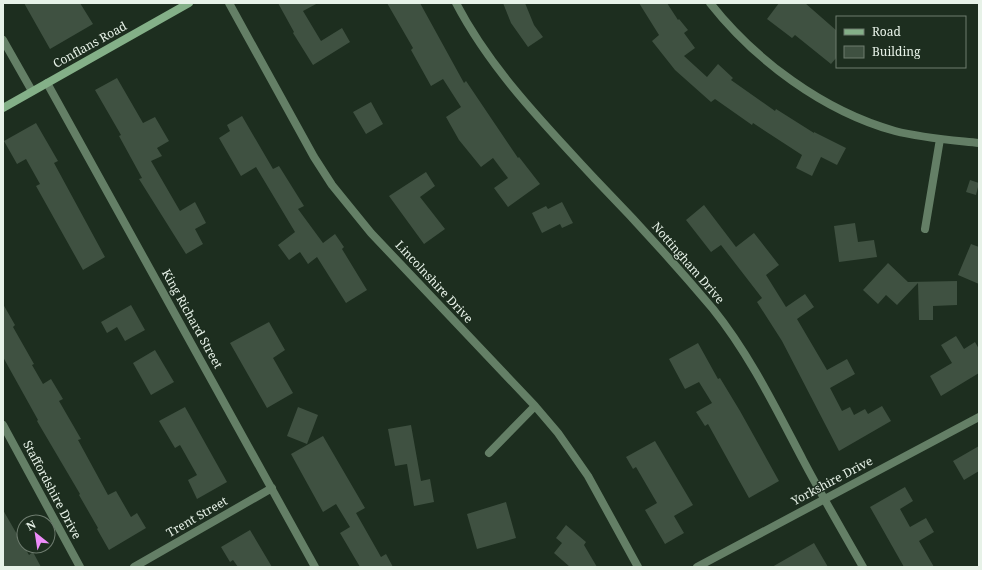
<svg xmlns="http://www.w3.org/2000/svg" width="982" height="570" font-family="'Noto Serif',serif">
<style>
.building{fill:#3f5141}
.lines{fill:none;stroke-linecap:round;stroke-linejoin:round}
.street{stroke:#647f66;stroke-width:8}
.secondary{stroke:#84b088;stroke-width:8}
.labels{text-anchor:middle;stroke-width:3;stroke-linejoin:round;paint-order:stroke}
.street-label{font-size:12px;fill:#e7f2e8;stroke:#1d2e1f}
</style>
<rect width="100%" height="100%" fill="#1d2e1f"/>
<path class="building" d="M24,3h56l13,21 -43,25z
M278,3h40l-15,8 18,30 21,-13 8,14 -37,23 -20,-32 1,-1z
M387,3h33l44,80 2,-2 52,77 1,-1 21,27 -32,23 -14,-19 14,-10 -15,-20 -12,9 -22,-27 -13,-23 15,-10 -18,-28 -12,7 -20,-36 2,-2z
M503,3h22l9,22 9,12 -15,10 -17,-24z
M639,3h28l11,17 1,-1 9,11 -4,3 11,15 -11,8 23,21 11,-13 15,14 -2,2 44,31 1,-2 38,24v-1l32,16 -9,17 -16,-8 -9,19 -16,-8 6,-13 -49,-32 -1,2 -37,-26 -4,3 -36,-32 -23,-29 7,-6z
M779,3h26l32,28v26l-6,7 -36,-29 -3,3 -25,-19z
M117,78l26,45 12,-6 14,24 -12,7 5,8 -11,5 29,50 15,-9 11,21 -11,6 8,15 -17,10 -47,-75 3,-1 -23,-42 2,-1 -26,-45z
M371,102l12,22 -17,10 -13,-22z
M242,116l31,53 6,-3 25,40 -6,3 25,34 12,-9 9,13 -2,2 25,41 -21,13 -29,-46 -9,7 -8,-12 -11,8 -11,-15 17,-13 -39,-65 -15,9 -22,-38 11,-7 -3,-6z
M36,123l22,38 -4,2 51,94 -22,13 -47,-84 4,-2 -14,-25 -9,5 -13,-23z
M426,172l9,14 -15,11 25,32 -21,15 -35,-48z
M970,180l9,3 -3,12 -10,-3z
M562,202l11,21 -11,5 -2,-4 -18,9 -10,-20 14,-7 2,3z
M704,205l32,42 18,-14 25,32 -13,10 20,32 19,-13 9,13 -17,12 30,51 20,-11 8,15 -25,14 12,23 8,-4 4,8 11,-6 3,5 14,-8 9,15 -52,30 -57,-110 -25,-39 5,-4 -41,-53 -10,7 -25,-32z
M855,223l3,19 16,-2 3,17 -38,5 -5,-36z
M971,244l8,3v37l-21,-9z
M888,263l20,19 49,-1v24l-24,1v14h-14l-1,-37 -21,22 -11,-10 -8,9 -15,-14z
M3,304l12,21 -2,2 21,37 -2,1 11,19 8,-5 12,20 -4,2 22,38 -3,1 30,55 8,-4 15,26 6,-4 9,15 -37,22 -12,-21 1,-1 -19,-33 1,-1 -43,-73 1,-1 -35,-63z
M131,305l14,25 -20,11 -8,-14 -10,6 -6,-11z
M269,322l16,28 -12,8 20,35 -26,15 -37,-65z
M956,336l8,13 11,-7 4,7v24l-38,23 -11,-20 22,-13 -11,-18z
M698,343l20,36 2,-1 20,33 39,70 -30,17 -41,-74 -3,2 -9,-14 16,-9 -13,-21 -14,7 -16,-30z
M155,350l19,32 -23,13 -18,-32z
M185,407l42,75 -30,17 -9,-19 9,-5 -17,-30 -5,3 -16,-27z
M298,407l20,8 -11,29 -20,-8z
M411,425l10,56 9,-2 4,23 -20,4 -7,-42 -12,2 -7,-37z
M323,436l42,72 -9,5 25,44 5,-3 7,13h-33l-20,-34 10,-6 -14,-23 -13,8 -32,-58z
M655,441l38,64 -19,11 10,17 -19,11 -20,-34 12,-7 -21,-36 -3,2 -7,-12z
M979,446v25l-15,9 -11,-19z
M905,487l8,14 -13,8 10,18 16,-9 8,14 -15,9 15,26h-30l-34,-60z
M506,502l10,36 -39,11 -10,-35z
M3,510l26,45 4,-3 8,15h-38z
M566,525l20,17 -2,3 13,22h-27l-16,-14 8,-10 -6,-5z
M250,530l22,37h-34l-5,-7 -3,2 -9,-15z
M814,543l14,24h-56z"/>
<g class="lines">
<path class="street" d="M229,3l85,154 18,28 39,48 164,173 23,27 30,43 50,91
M456,3c35,67 88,121 139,176 41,42 80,85 118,130 37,46 63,100 90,151 19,36 40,72 60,107
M710,3c45,57 113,108 185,128 27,7 56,9 84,12
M3,40l29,51
M47,83l268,484
M925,229l15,-90
M3,425l77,142
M489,453l46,-47
M134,567l138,-79
M697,567l282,-150"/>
<path class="secondary" d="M3,108l186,-105"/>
</g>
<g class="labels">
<g class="street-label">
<text transform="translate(90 45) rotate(-29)" y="4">Conflans Road</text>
<text transform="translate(688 263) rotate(49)" y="4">Nottingham Drive</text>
<text transform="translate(434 282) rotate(47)" y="4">Lincolnshire Drive</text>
<text transform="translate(192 319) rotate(61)" y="4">King Richard Street</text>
<text transform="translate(832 481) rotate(-28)" y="4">Yorkshire Drive</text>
<text transform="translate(52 490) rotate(62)" y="4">Staffordshire Drive</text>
<text transform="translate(197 517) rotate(-30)" y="4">Trent Street</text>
</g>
</g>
<rect width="982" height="570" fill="none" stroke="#e7f2e8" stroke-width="8"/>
<rect x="836" y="16" width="130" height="52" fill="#1d2e1f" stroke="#6e7c6f"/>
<rect x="844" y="29" width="20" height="6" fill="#84b088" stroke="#6e7c6f"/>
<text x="872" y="36" font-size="12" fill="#e7f2e8">Road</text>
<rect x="844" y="46" width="20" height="12" fill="#3f5141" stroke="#6e7c6f"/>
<text x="872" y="56" font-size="12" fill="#e7f2e8">Building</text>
<g transform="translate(36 534) rotate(330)"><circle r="19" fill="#1d2e1f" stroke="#6e7c6f"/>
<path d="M0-3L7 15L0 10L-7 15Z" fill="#ed8cf9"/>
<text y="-6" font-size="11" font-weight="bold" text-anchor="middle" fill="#e7f2e8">N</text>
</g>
</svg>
